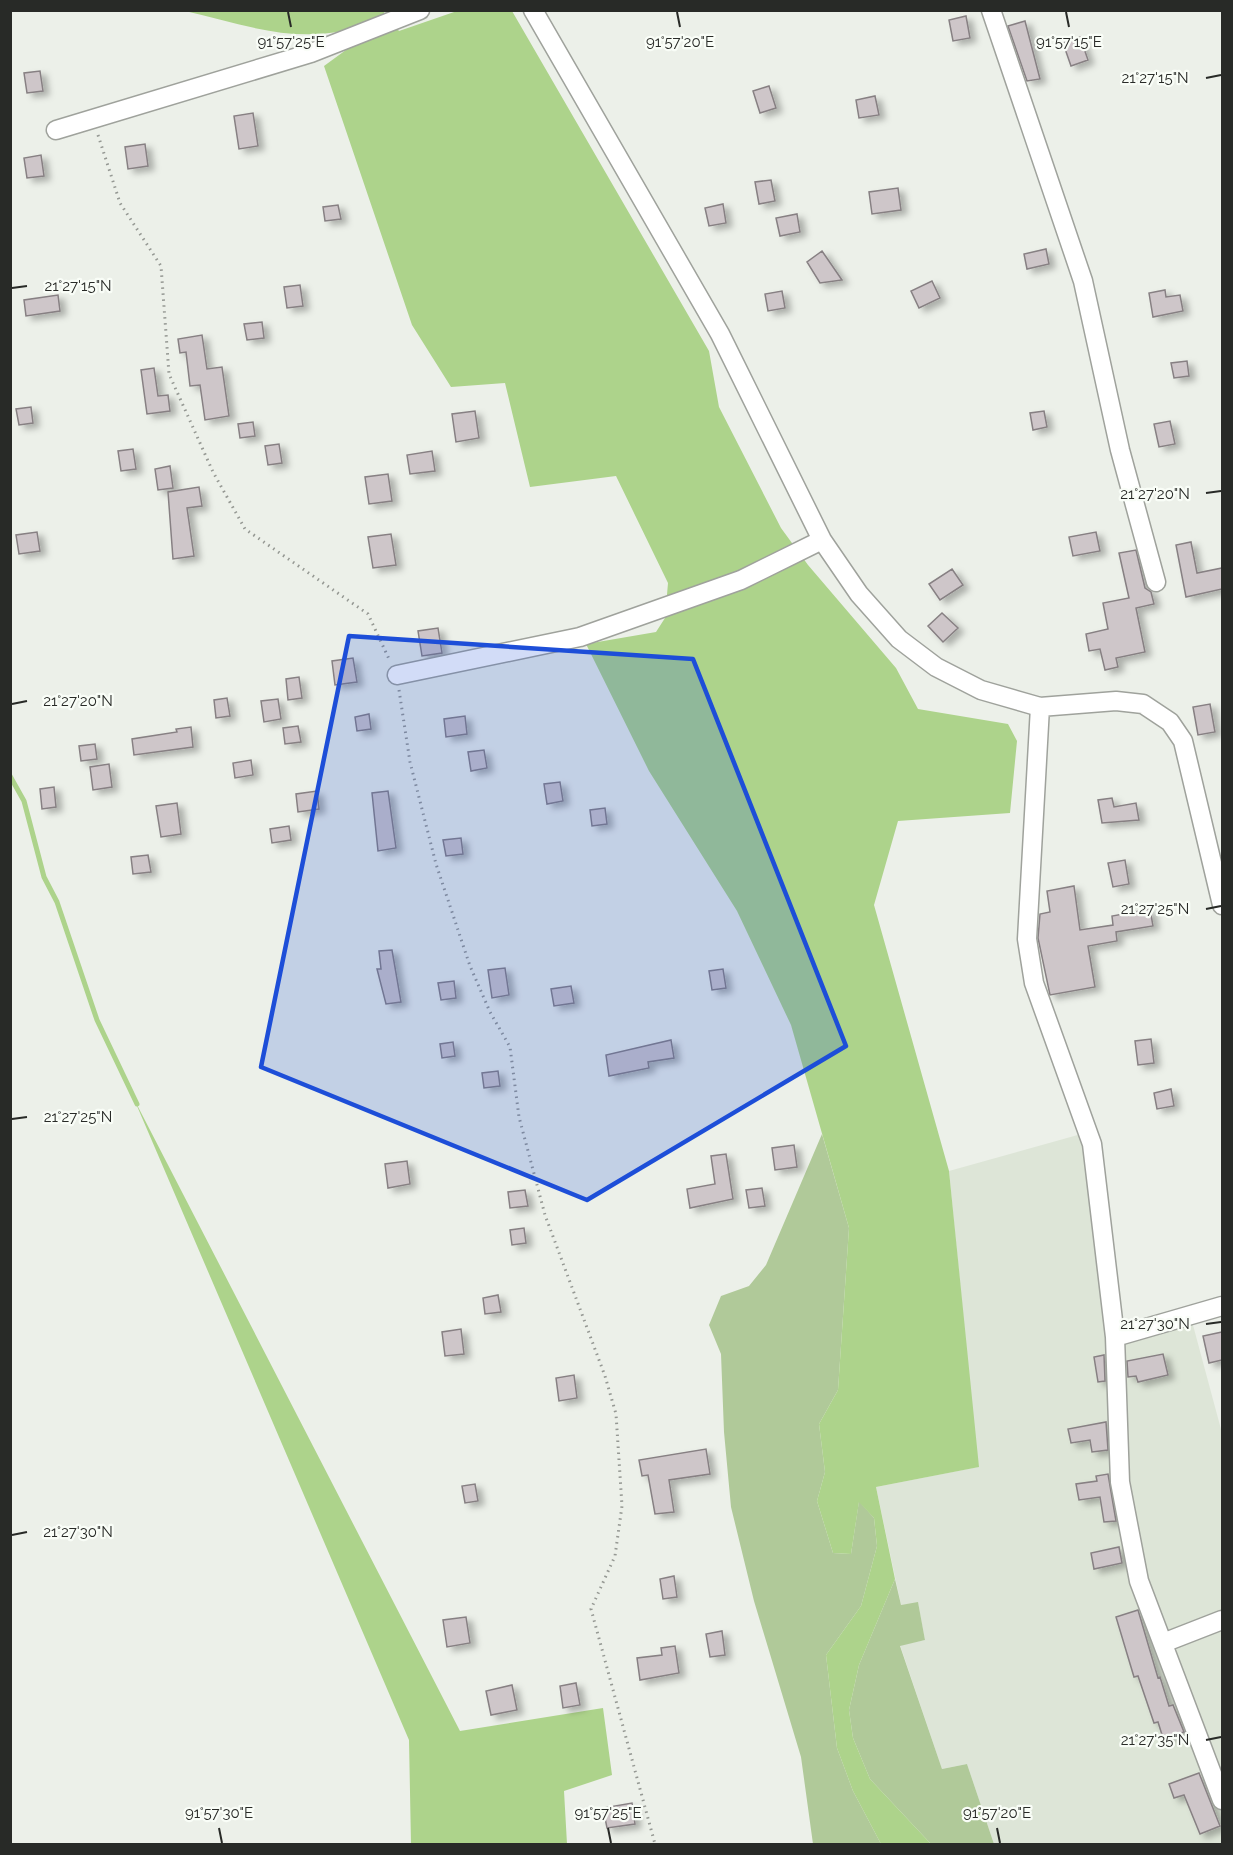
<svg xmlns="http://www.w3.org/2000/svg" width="1233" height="1855" font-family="Raleway,sans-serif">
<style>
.built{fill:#dde5d7}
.green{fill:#b0c999}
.water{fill:#add38b}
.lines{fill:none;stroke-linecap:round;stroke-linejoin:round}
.stream{stroke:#add38b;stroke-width:5}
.building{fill:#cec6c9;stroke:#878083;stroke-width:1.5;filter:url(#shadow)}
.minor-casing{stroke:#9fa29c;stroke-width:21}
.path{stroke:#959893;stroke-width:3;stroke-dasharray:1.5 4.5;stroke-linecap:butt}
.minor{stroke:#fff;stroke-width:18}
.marked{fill:#1d4ed8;fill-opacity:0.2;stroke:#1d4ed8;stroke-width:4.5;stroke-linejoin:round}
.ticks{fill:none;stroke:#282a27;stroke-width:2}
.ticks-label{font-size:15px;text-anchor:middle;fill:#282a27;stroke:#f9fdf7;stroke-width:4.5;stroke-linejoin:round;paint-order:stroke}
</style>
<defs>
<filter id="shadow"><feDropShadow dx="6" dy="4" stdDeviation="3" flood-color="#0004"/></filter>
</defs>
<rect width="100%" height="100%" fill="#ecf0e9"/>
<path class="built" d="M1092,1131l29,200 69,-17 32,119v411h-228l-27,-80 -25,5 -42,-124 25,-5 -7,-37 -17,2 -25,-118 102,-20 -29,-296z"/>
<path class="green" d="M822,1134l27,94 -11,162 -19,34 6,48 -8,29 16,52 18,1 8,-53 15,17 3,28 -16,60 -35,49 11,93 16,43 28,53h-68l-12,-87 -47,-156 -23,-94 -7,-75 -3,-78 -12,-29 12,-29 28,-10 17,-21z
M895,1579l6,26 17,-3 7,38 -25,6 42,123 25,-5 27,80h-63l-61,-65 -17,-41 -4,-28 10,-45z"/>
<path class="water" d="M185,11h198l16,20 58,-20h55l197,340 10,56 62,121 27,37 88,103 22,41 90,15 9,17 -7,72 -112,8 -24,84 75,266 30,296 -103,20 19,92 -36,86 -10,45 4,28 17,41 61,65h-50l-28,-53 -16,-43 -11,-93 35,-49 16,-60 -3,-28 -15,-16 -8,52 -18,-1 -16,-52 8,-29 -6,-48 19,-34 11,-162 -58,-203 -54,-114 -88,-140 -63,-127 70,-12 9,-14 3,-35 -52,-107 -86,11 -25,-104 -54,4 -39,-62 -88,-259 26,-19 -8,-16c-54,11 -105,-8 -157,-20z
M134,1099l326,632 143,-23 9,67 -48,16 3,53h-156l-2,-104z"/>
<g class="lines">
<path class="stream" d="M10,776l14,25 20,76 13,25 40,118 40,84"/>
</g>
<path class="building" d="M966,16l4,22 -17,3 -4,-21z
M1025,21l15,58 -13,2 -19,-55z
M1080,37l8,23 -17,6 -8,-23z
M40,71l3,20 -16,2 -3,-20z
M769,86l7,22 -16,5 -7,-22z
M875,96l4,19 -20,3 -3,-18z
M253,113l5,33 -19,3 -5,-33z
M145,144l3,22 -20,3 -3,-22z
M41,155l3,21 -17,2 -3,-20z
M771,180l4,21 -16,3 -4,-22z
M898,188l3,22 -29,4 -3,-22z
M723,204l3,19 -17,3 -4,-18z
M338,205l3,14 -16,2 -2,-14z
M797,214l3,18 -20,4 -4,-18z
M1046,249l3,15 -22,5 -3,-15z
M822,251l20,29 -22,3 -13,-21z
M932,281l8,17 -21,10 -8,-17z
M300,285l3,21 -16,2 -3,-21z
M1165,290l1,7 14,-2 3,16 -30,6 -4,-24z
M782,291l3,17 -17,3 -3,-17z
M58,295l2,16 -34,5 -2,-16z
M262,322l2,16 -17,2 -3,-16z
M202,335l5,34 15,-2 7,49 -24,4 -5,-35 -10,1 -4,-34 -6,1 -2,-14z
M1187,361l2,15 -15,2 -3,-15z
M154,368l4,28 10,-1 2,16 -23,3 -6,-44z
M31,407l2,16 -14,2 -3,-16z
M475,411l4,27 -23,4 -4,-28z
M1044,411l3,16 -14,3 -3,-17z
M1170,421l5,23 -16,3 -5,-23z
M253,422l2,14 -15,2 -2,-14z
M279,444l3,19 -14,2 -3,-19z
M133,449l3,20 -15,2 -3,-20z
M432,451l3,20 -25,3 -3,-19z
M170,466l3,22 -15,2 -3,-21z
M388,474l4,27 -23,3 -4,-27z
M199,487l3,19 -15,2 7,48 -21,3 -5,-67z
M37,532l3,19 -21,3 -3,-19z
M1096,532l4,19 -27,5 -4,-19z
M391,534l5,31 -23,3 -5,-31z
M1191,542l6,31 25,-5v21l-36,8 -10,-52z
M1136,550l9,38 6,4 3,12 -18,4 9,44 -29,6 2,9 -13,3 -5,-21 -11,2 -3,-17 22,-5 -5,-26 26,-5 -10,-45z
M952,569l11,16 -23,15 -11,-16z
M942,613l16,15 -15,14 -15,-16z
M438,628l4,25 -20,3 -4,-25z
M353,658l4,24 -22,3 -3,-24z
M299,677l3,21 -14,2 -2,-21z
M227,698l3,18 -14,2 -2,-18z
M278,699l3,20 -17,3 -3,-21z
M1210,704l5,28 -17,3 -5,-28z
M369,714l2,15 -14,2 -2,-14z
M465,716l2,18 -21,3 -2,-18z
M298,726l3,16 -16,2 -2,-16z
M191,727l2,20 -59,8 -2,-16 45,-7 -1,-3z
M95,744l2,15 -16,2 -2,-15z
M484,750l3,18 -16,3 -3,-19z
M251,760l2,15 -18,3 -2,-15z
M109,764l3,23 -19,3 -3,-23z
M560,782l3,19 -16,3 -3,-20z
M54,787l2,20 -14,2 -2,-20z
M317,791l2,18 -21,3 -2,-18z
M388,791l8,57 -18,3 -6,-58z
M1112,798l2,9 22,-4 3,17 -37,3 -4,-23z
M177,803l4,31 -20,3 -5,-31z
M605,808l2,16 -15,2 -2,-16z
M289,826l2,14 -19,3 -2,-14z
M461,838l2,16 -17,2 -3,-16z
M148,855l3,17 -18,2 -2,-17z
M1125,860l4,24 -16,3 -5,-24z
M1074,886l6,44 33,-5 -1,-9 38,-7 3,17 -37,6 1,9 -29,5 7,41 -45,8 -12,-57 2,-24 10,-2 -3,-21z
M392,950l9,52 -15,2 -9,-35h4l-2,-18z
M505,968l4,27 -17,3 -4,-28z
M723,969l3,19 -14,2 -3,-19z
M454,981l2,17 -15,2 -3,-17z
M571,986l3,17 -20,3 -3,-17z
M1151,1039l3,24 -16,2 -3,-24z
M671,1040l3,18 -26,4 1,6 -40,8 -3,-21z
M453,1042l2,14 -13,2 -2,-14z
M498,1071l2,15 -16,2 -2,-15z
M1171,1089l3,17 -17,3 -3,-16z
M794,1145l3,22 -22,3 -3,-22z
M726,1154l7,45 -43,9 -3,-19 28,-5 -4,-28z
M407,1161l3,23 -22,4 -3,-24z
M762,1188l3,18 -16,2 -3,-18z
M525,1190l3,16 -18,2 -2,-16z
M524,1228l2,15 -14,2 -2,-15z
M498,1295l3,17 -16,2 -2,-16z
M461,1329l3,25 -19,2 -3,-24z
M1222,1332v28l-13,3 -6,-27z
M1163,1354l5,21 -30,7 -2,-6 -8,1 -1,-16z
M1104,1355l1,26 -7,1 -4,-25z
M574,1375l3,23 -18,3 -3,-23z
M1106,1422l2,28 -16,2 -2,-12 -19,3 -3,-14z
M706,1449l4,25 -41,6 5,32 -19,2 -7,-39 -6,1 -3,-16z
M1108,1474l8,47 -12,1 -4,-25 -21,3 -3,-16 21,-3 -1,-5z
M475,1484l3,17 -13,2 -3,-17z
M1119,1547l3,16 -28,6 -3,-16z
M674,1576l3,21 -14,2 -3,-20z
M1138,1610l20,68 2,-1 9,29 4,-1 11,27 -21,6 -5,-16 -4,1 -16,-47 -4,1 -18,-60z
M466,1617l4,26 -23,4 -4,-27z
M722,1631l3,24 -15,2 -4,-23z
M675,1646l4,27 -39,7 -3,-22 25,-3 -1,-7z
M576,1683l4,22 -17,3 -3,-22z
M512,1685l5,25 -26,5 -5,-24z
M1199,1773l21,53 -20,8 -16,-39 -10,3 -5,-14z
M632,1803l3,21 -28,4 -4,-20z"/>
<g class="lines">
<g class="minor-casing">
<path id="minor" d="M533,10l187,324 102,206 37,54 40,45 37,28 45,23 59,17 76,-6 27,3 27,18 13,19 39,164
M991,10l92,271 37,169 36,132
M56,130l255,-77 109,-43
M397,675l183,-38 161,-57 81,-40
M1040,707l-13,232 7,44 58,161 23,193 5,145 19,99 83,219
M1115,1337l107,-31
M1163,1643l59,-23"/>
</g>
<path class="path" d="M98,135l22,68 41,63 8,108 44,98 32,57 123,85 21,45
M399,690l11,72 26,102 34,102 20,46 20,35 9,70 26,98 60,161 11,38 6,92 -7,50 -24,53 64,235"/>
<use href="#minor" class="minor"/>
</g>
<path class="marked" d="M349,636l344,23 153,387 -259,154 -326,-133z"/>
<path class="ticks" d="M288,12l3,15M677,12l3,15M1066,12l3,15M1206,78l15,-3M12,288l15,-2M1206,493l15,-2M12,704l15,-3M1206,909l15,-3M12,1119l15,-2M1206,1324l15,-2M12,1535l15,-3M1206,1740l15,-3M219,1828l3,15M608,1828l3,15M997,1828l3,15"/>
<g class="ticks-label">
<text x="291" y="47">91°57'25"E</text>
<text x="680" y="47">91°57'20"E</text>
<text x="1069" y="47">91°57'15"E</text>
<text x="1155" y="83">21°27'15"N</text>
<text x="78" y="291">21°27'15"N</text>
<text x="1155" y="499">21°27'20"N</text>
<text x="78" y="706">21°27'20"N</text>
<text x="1155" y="914">21°27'25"N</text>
<text x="78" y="1122">21°27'25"N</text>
<text x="1155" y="1329">21°27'30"N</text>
<text x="78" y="1537">21°27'30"N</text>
<text x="1155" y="1745">21°27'35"N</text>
<text x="219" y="1818">91°57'30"E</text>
<text x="608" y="1818">91°57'25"E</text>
<text x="997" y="1818">91°57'20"E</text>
</g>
<rect width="1233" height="1855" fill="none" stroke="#282a27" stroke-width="24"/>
</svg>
